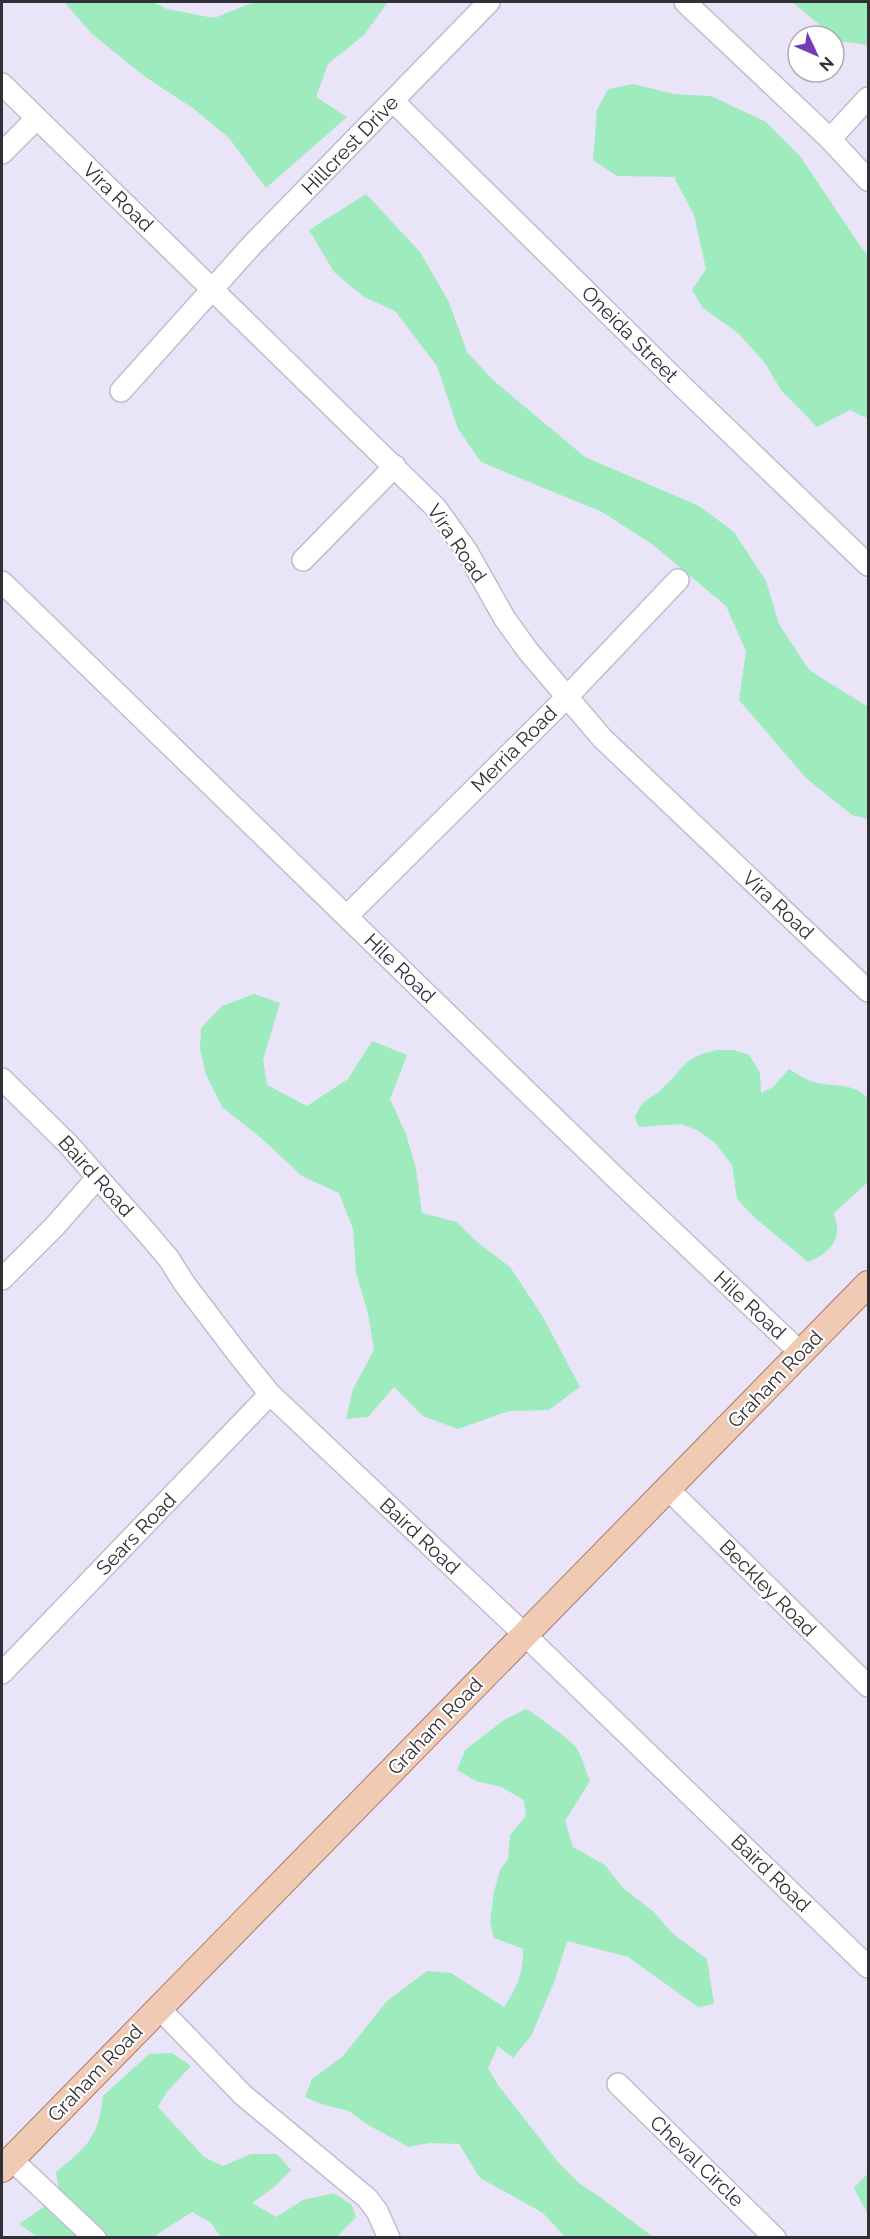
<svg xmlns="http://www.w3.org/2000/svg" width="870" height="2239" font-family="Raleway,sans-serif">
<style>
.green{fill:#9eebbd}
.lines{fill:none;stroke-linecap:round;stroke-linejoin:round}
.minor-casing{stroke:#c2bccf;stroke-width:24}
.major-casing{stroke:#a77d67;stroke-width:28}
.minor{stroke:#fff;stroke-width:21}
.major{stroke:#f0cab3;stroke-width:26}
.labels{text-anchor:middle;stroke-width:4.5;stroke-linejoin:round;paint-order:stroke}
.street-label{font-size:20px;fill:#323037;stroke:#fff}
</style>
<rect width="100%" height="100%" fill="#eae4f8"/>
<path class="green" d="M64,2h89l14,7 47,9 40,-16h134l-24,33 -36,29 -12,33 31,20 -81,71 -37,-50 -35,-29 -50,-33 -52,-42z
M792,2h76v43l-29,-4z
M633,84l41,10 37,2 55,26 34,34 63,94 5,4v165l-18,-9 -33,17 -36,-37 -16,-27 -26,-29 -36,-26 -11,-18 14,-21 -12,-54 -20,-38 -57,-1 -24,-16 4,-50 11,-21z
M366,194l54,58 29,50 18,50 27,29 91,76 114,49 35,26 32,49 13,43 30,46 59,37v112l-16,-4 -46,-37 -67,-78 7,-49 -20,-45 -74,-62 -50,-32 -121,-50 -23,-33 -21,-63 -42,-55 -31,-14 -30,-25 -25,-42z
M254,994l26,9 -17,57 4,25 40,21 41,-27 24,-38 35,14 -17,44 16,35 10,35 6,44 35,9 19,19 34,26 33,50 37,70 -31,23 -40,1 -51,18 -35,-13 -29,-29 -26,30 -22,2 7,-30 21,-39 -6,-36 -12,-42 -3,-43 -14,-36 -37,-17 -41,-38 -39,-31 -16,-32 -6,-27 1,-20 21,-22z
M717,1050h17l15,5 11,18 1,20 12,-6 16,-18c7,4 14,9 21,12 19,7 45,0 58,18v83l-34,31c1,6 4,14 3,19 -2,16 -16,25 -29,30l-53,-44 -18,-19 -5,-34 -17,-22 -18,-13 -16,-6 -42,3 -4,-10c11,-24 15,-15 29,-30 23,-22 18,-29 53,-37z
M526,1709c6,2 45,32 49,37 7,9 10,24 15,35l-25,40 8,26 32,18 18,23 31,24 18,21 35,26 7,45 -16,3 -70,-50 -61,-16 -12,39 -24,56 -18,22 -15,-12 -10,22 10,17 60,77 22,22 20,13 53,40h-88l-22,-24 -63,-35 -21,-34 -30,-1 -20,4 -41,-22 -19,-14 -25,-6 -19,-8 7,-18 31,-23 44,-55 40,-30 24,2 53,34c12,-17 20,-36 19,-58l-29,-11 -4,-15 4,-31 6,-22 8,-11 2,-24 16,-19 -2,-16 -23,-13 -25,-6 -19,-11 8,-20 39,-30z
M172,2053l19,13 -25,27 -8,14 46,50 19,9 28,-12h26l14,16 -18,18 -21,15 24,14 27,-17 31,-7 18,12 4,12 -20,21 -115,-1 -11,-15 -18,-10 -39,25h-116l-18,-13 41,-28 -4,-24c31,-25 43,-35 47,-76l46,-42z
M868,2173v42l-14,-27z"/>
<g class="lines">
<g class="minor-casing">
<path id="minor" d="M685,2l145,137 38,41
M2,84l434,424 30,42 39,69 23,32 74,87 266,253
M393,101l289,285 186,179
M830,139l38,-41
M2,153l35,-35
M121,391l131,-146 237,-243
M303,560l92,-94
M2,582l618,600 181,171
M347,916l219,-218 112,-118
M2,1079l66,65 79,89 22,26 15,24 57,75 29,36 254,240 344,333
M2,1279l53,-53 42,-48
M668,1489l200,197
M2,1673l268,-279
M159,2008l84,87 124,103 10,13 12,27
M618,2084l157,154
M11,2159l84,79"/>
</g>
<g class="major-casing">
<path id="major" d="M2,2169l866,-885"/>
</g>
<use href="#minor" class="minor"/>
<use href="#major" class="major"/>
</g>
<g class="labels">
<g class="street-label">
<text transform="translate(350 145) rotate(-46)" y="7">Hillcrest Drive</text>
<text transform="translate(118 197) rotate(44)" y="7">Vira Road</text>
<text transform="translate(630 334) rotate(45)" y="7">Oneida Street</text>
<text transform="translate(457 543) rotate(56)" y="7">Vira Road</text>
<text transform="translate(514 749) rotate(-45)" y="7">Merria Road</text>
<text transform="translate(778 905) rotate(43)" y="7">Vira Road</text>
<text transform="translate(400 968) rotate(44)" y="7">Hile Road</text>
<text transform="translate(96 1176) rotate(48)" y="7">Baird Road</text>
<text transform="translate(750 1305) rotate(43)" y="7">Hile Road</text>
<text transform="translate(775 1379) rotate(-46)" y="7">Graham Road</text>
<text transform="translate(136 1534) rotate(-46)" y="7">Sears Road</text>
<text transform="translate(420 1536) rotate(43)" y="7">Baird Road</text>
<text transform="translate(768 1588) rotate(45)" y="7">Beckley Road</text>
<text transform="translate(435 1726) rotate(-46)" y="7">Graham Road</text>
<text transform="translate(771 1873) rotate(44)" y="7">Baird Road</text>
<text transform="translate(95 2073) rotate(-46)" y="7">Graham Road</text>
<text transform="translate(697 2161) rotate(44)" y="7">Cheval Circle</text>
</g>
</g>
<rect width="870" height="2239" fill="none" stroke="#323037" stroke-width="6"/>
<g transform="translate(816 54) rotate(134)"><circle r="28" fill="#ffffff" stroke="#adacaf" stroke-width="1.5"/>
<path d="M0-4.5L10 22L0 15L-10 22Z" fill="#753db4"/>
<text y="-9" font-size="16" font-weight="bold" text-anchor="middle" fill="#323037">N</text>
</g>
</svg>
